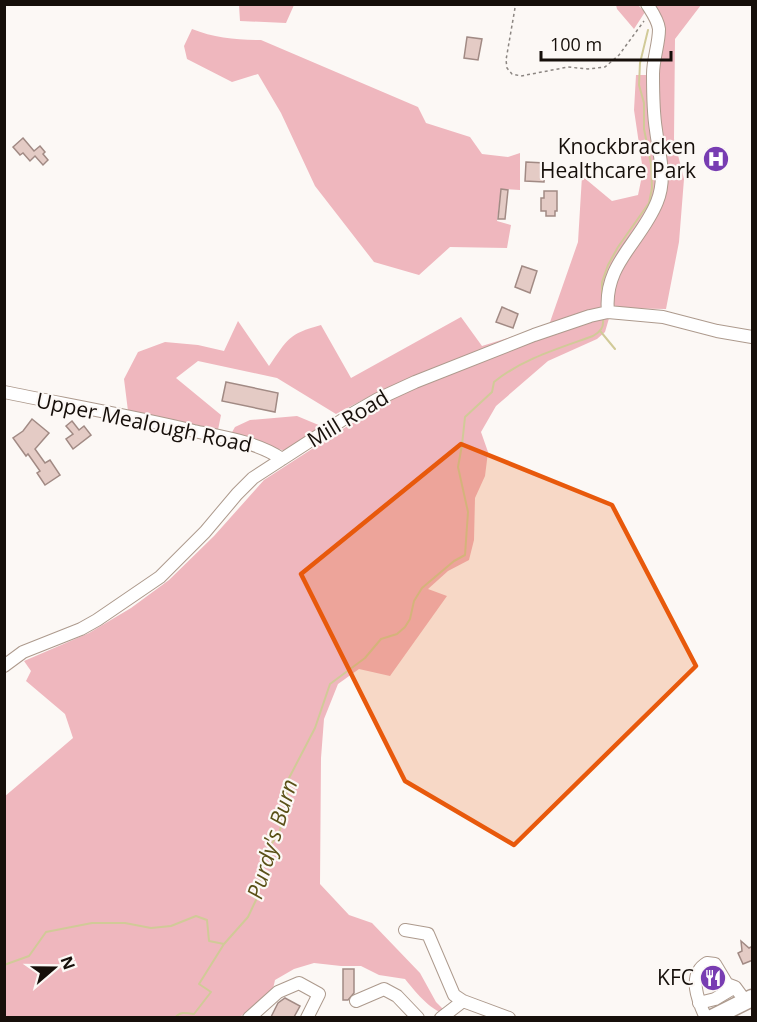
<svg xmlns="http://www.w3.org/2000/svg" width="757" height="1022" font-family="'Open Sans',sans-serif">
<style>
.green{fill:#efb7be}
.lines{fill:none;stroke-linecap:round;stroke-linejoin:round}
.stream{stroke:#d1ca98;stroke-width:2}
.building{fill:#e4cbc5;stroke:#a18a84;stroke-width:1.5}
.minor-casing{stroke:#ad9a8d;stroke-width:14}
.highway-casing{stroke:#ad9a8d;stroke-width:19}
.path{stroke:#8c8682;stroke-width:1.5;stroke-dasharray:3 3;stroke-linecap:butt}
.minor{stroke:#fff;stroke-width:12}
.highway{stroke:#fff;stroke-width:16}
.marked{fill:#e8590c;fill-opacity:0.2;stroke:#e8590c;stroke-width:4.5;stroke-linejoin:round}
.labels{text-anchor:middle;stroke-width:4.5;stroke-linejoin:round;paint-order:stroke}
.poi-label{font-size:21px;fill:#160f0a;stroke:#fcf8f5;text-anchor:end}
.street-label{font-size:21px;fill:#160f0a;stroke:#fcf8f5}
.water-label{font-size:22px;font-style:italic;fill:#5a5017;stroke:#fcf8f5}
</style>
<rect width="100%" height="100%" fill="#fcf8f5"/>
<path class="green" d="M239,5v-1l55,1 -8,18 -46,-2z
M616,5h22l7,7 -11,17 -17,-20z
M649,5h52l-26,34 -1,100 10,40 -5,63 -13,67 -54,-1 -7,24 -8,7 -49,22 -52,45 -15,26 7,20 -3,24 -10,22 -1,42 -5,20 -21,11 -20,18 19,7 -57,80 -31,-7 -21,15 -14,35 -3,39 -1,126 29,31 23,8 48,50 16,29 15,15c-21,-7 -32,-21 -46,-38l-26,-4 -18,-9h-20l-27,-3 -20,6 -19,11 -2,9 -33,28h-235l-1,-220 69,-59 -8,-24 -39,-33 5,-10 -7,-10 65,-28 42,-25 38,-28 45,-44 50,-56 119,-77 65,-31 -10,-6 -62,27 -40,21 -59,-36 -79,-17 -22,17 45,37 -3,15 13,4 4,-7 15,-7 47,-4 24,10 -35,25 -158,-40 -4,-32 14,-27 27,-10 33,3 26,6 14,-30 31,45c19,-27 19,-32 52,-41l30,53 110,-61 21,29 67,-21 29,-83 4,-66 30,25 26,-6 5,-24 -9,-61 2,-35h12l16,119 -10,-107 7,-49z
M192,29c22,9 45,11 69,11l157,67 8,16 44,14 12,17 26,3 12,-4v37l-19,-1 -4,32 14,4 -4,23 -57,-1 -31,28 -45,-13 -59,-76 -34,-73 -23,-39 -26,8 -45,-23 -3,-13z"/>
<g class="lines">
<path class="stream" d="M602,310v-28l6,-17 10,-18 31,-44 3,-15 -1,-24 -7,-35v-26l-5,-18 1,-22 8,-33
M601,332l14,17
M4,965l25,-9 17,-24 46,-9h33l26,5 20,-2 25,-10 11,4 2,21 15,3
M175,1018c5,-7 12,-5 19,-4l17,-22 -12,-8 25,-40 24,-27 8,-17 9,-45 15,-25 6,-24 2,-26 27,-52 15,-44 35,-26 16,-19 16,-5 8,-7 5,-8 4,-18 8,-13 32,-27 11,-6 3,-43 -10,-45 4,-22 3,-28 27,-25 2,-10c28,-23 66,-34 99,-46 7,-4 11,-8 10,-17"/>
</g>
<path class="building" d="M467,37l15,2 -4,21 -14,-2z
M23,138l11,13 6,-5 5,6 -2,2 5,6 -5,5 -8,-9 -5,5 -7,-8 -3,2 -7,-8z
M526,162l19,1 -1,19 -19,-1z
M501,189l7,1 -3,29h-7z
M544,191h13v20h-2v5h-9v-5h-5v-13h3z
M522,266l15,5 -7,22 -15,-6z
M502,307l16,7 -5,14 -17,-6z
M226,382l52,11 -3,19 -53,-11z
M32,419l17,14 -14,16 10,14 5,-3 10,15 -15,10 -8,-12 3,-2 -12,-17 -2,2 -13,-18 10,-7z
M72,421l7,9 5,-4 7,9 -18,14 -7,-10 7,-5 -7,-8z
M741,941l8,7 4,-2v14l-10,4 -5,-11 4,-2z
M343,969h11v24l-6,7h-5z
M285,998l15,8 -6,11h-23l7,-14z"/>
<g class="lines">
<g class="minor-casing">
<path id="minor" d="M608,312c-5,-48 33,-70 49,-110 10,-25 2,-47 -1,-72 -3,-18 -3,-38 -3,-56 0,-15 6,-30 6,-45 -1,-9 -7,-17 -12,-25
M4,392c64,13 127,24 190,39 28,6 64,11 88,28
M4,666l19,-14 58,-23 16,-9 63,-43 45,-45 32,-38 16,-16 97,-63 28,-16 37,-17 119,-47 56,-19 18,-4 55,5 54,14 35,6
M405,930l23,4 26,61 9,6 46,17
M356,1001l28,-12 13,7 21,22
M699,1003l16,-4 20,-12
M249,1018l29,-26 21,-9 20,11 -12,24
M441,1018l22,-17
M706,1018c-8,-17 -19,-43 1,-55l8,1 12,20 8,3 11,15"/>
</g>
<g class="highway-casing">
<path id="highway" d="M712,1018l40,-20"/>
</g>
<path class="path" d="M515,8l-9,52 1,8 5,6 9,2 47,-9 20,2 17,-2 14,-12 25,-34"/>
<use href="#minor" class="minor"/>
<use href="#highway" class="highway"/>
</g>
<path class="marked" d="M461,444l151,61 84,161 -182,179 -109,-64 -104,-207z"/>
<defs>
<g id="hospital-disc" transform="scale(1.35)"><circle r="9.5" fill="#783db2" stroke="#fcf8f5"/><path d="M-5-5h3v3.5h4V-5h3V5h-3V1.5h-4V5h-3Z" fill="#fff"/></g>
<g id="restaurant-disc" transform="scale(1.35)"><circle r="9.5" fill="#783db2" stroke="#fcf8f5"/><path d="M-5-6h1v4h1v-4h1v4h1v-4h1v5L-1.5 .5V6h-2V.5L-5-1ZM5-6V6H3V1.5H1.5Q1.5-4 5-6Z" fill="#fff"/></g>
</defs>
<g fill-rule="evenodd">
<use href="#hospital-disc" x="716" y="159"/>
<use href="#restaurant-disc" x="713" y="978"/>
</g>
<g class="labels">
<g class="poi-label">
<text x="696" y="154">Knockbracken<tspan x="696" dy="24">Healthcare Park</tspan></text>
<text x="694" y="985">KFC</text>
</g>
<g class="street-label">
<text transform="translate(348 419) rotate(-31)" y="7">Mill Road</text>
<text transform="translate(144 423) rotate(12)" y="7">Upper Mealough Road</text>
</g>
<g class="water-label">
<text transform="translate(272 839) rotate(-73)" y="8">Purdy's Burn</text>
</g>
</g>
<rect width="757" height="1022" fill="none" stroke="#160f0a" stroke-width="12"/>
<g transform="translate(54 968) rotate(70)" stroke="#fcf8f5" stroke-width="4.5" paint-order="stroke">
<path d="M0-4.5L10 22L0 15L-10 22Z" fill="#160f0a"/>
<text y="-9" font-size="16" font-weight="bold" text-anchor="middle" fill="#160f0a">N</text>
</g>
<path d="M541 51v9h130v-9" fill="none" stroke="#160f0a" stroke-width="3"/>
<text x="550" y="51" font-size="18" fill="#160f0a" stroke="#fcf8f5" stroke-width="4.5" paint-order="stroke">100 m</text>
</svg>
